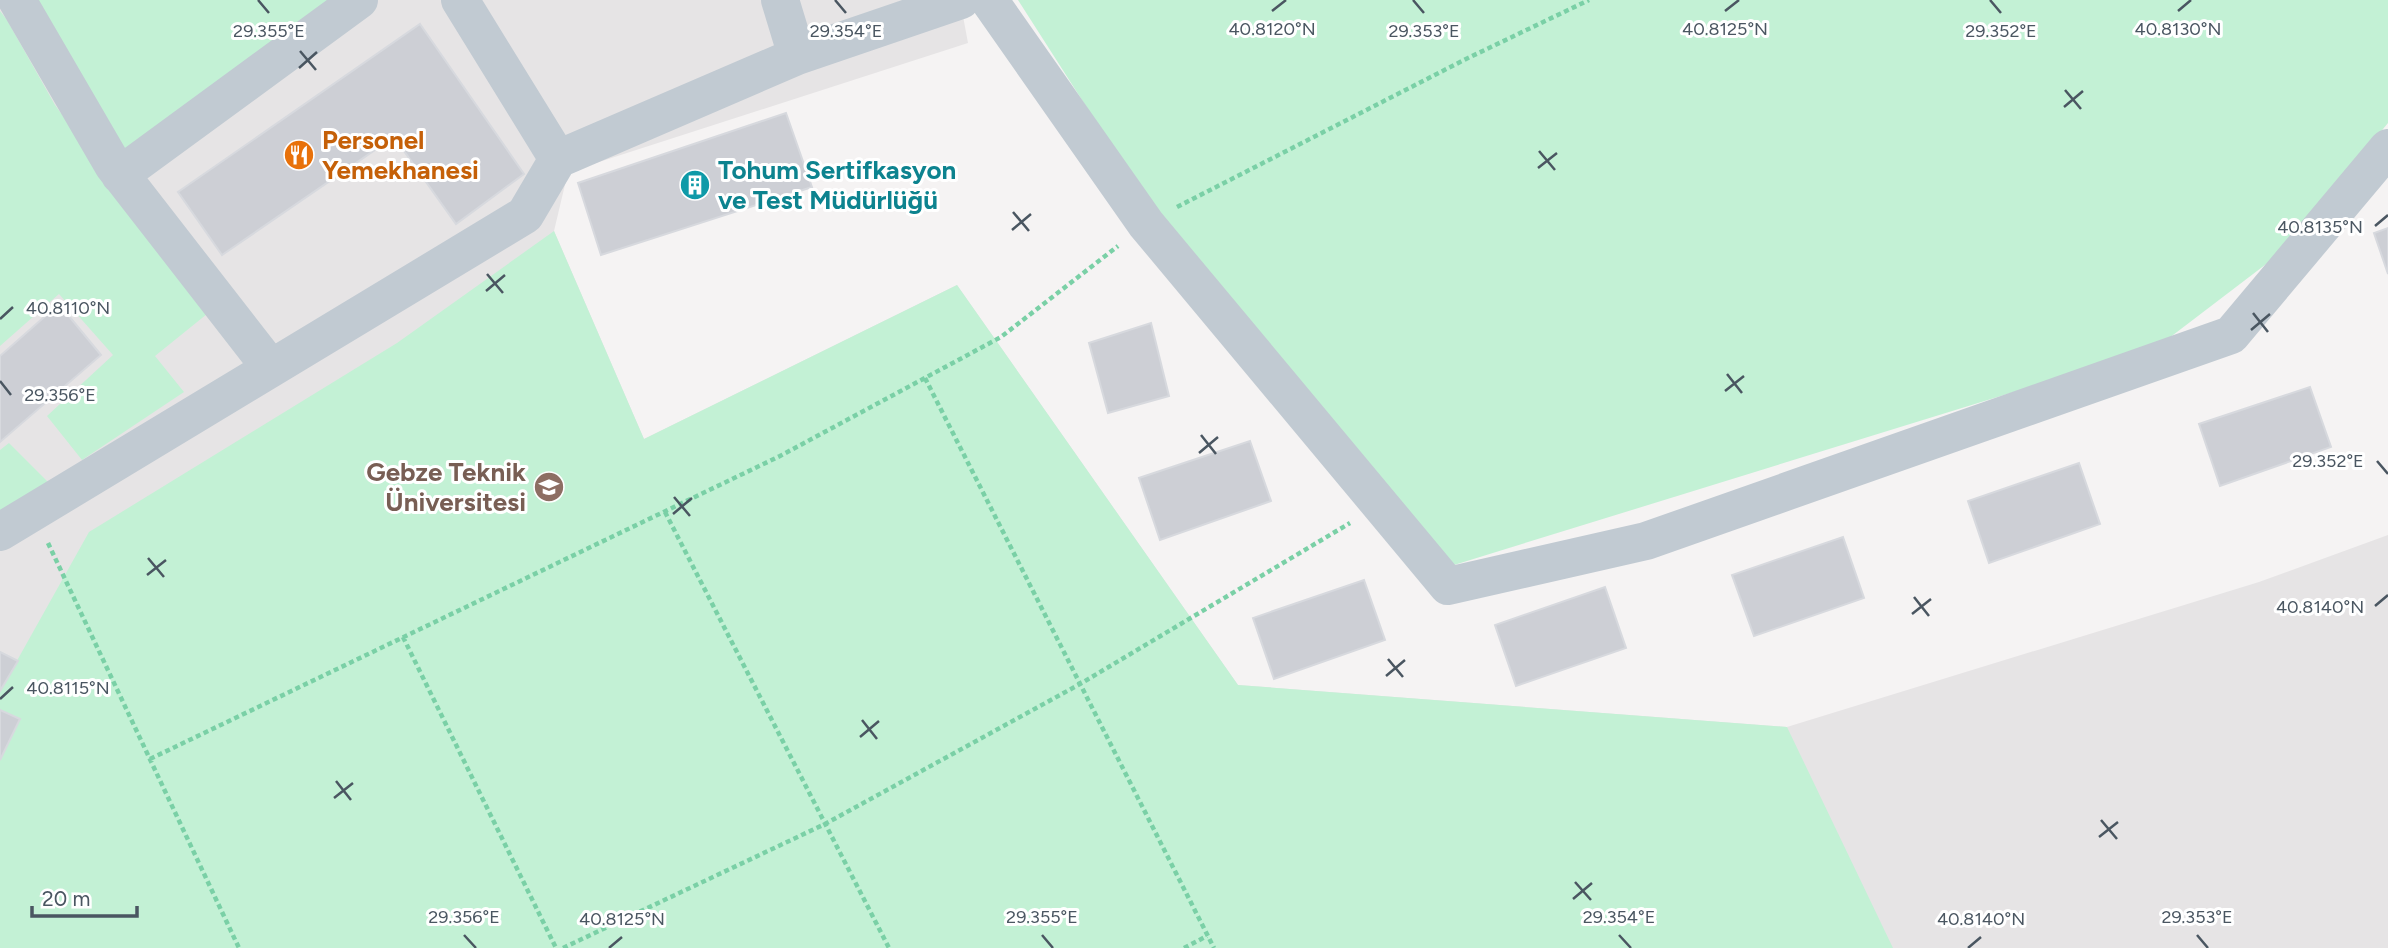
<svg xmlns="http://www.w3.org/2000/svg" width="2388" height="948" font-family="Figtree,sans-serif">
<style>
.education{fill:#e6e4e5}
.green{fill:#c3f1d5}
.building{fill:#cdcfd5;stroke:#d7d9de;stroke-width:2}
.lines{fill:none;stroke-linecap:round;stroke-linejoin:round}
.path{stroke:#7ad0a6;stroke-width:4.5;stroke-dasharray:5 3.5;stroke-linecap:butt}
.minor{stroke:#c1cad2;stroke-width:38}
.ticks{fill:none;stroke:#4a5661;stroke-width:2.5}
.labels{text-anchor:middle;stroke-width:6;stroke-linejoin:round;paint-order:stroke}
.food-label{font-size:26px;font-weight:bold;fill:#c56008;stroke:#fff;text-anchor:start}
.culture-label{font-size:26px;font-weight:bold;fill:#0d838f;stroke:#fff;text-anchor:start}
.education-label{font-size:26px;font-weight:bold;fill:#785e54;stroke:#fff;text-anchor:end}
.ticks-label{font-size:18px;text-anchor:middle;fill:#4a5661;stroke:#fff;stroke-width:6;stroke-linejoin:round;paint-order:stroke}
</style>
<rect width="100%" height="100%" fill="#f5f3f3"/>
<path class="education" d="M0,0h960l8,43 -400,129 -14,59 90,208 313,-154 281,400 549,42 472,-145 129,-47v413h-2388z"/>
<path class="green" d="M28,0h301l-203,155z
M1018,0h1370v123l-110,132 -122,93 -702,217 -308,-365z
M0,11l7,9 48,85 152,209 -52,42 29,36 -102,68 -35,-44 66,-61 -54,-61 -59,52z
M554,231l90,208 313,-154 281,400 549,42 106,221h-1893v-188l20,-41 -20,-9v-19l89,-159 308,-189z
M9,443l39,39 -48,32v-64z"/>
<path class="building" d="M420,24l104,150 -68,50 -62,-87 -172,118 -44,-63z
M786,113l26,74 -211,68 -23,-72z
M2388,228v46l-14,-41z
M59,304l42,51 -101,87v-86z
M1151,323l18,73 -61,17 -19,-70z
M2310,387l21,60 -111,39 -21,-62z
M1250,441l21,60 -111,39 -21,-62z
M2079,463l21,61 -111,39 -21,-62z
M1843,537l21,61 -110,38 -22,-61z
M1364,580l21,60 -111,39 -21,-61z
M1605,587l21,61 -110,38 -21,-61z
M0,652l18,9 -18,30z
M0,710l20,9 -20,41z"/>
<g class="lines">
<path class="path" d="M1177,207l289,-148 123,-59
M925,378l289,570
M665,512l224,436
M48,543l191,405
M403,637l153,311
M150,759l630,-303 221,-119 117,-91
M563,948l262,-124 255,-140 270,-161
M1184,948l23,-12"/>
<path class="minor" d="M17,0l96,165 157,202
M460,0l98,159
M989,0l157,224 302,362 198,-45 585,-206 157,-187
M797,56l164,-56
M120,175l239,-175
M0,532l525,-317 33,-56 239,-103 -17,-56"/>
</g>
<path class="ticks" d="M258,0l11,13M835,0l11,13M1413,0l11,13M1990,0l11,13M1272,11l14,-11M1725,11l14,-11M2178,11l13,-11M300,51l16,19M299,68l18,-16M2065,90l16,19M2064,107l19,-16M1539,151l16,19M1538,168l19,-15M1013,212l16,19M2375,226l13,-11M1012,230l19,-16M487,274l16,19M486,291l19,-16M2253,313l15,19M0,319l13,-12M2251,330l19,-16M1727,374l15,19M0,381l11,14M1725,391l19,-15M1201,435l15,19M1199,453l19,-16M2377,461l11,13M674,497l16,19M673,514l19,-16M148,558l16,19M147,575l19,-15M1914,597l15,19M2375,606l13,-11M1912,614l19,-15M1388,659l15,18M1386,676l19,-16M0,699l13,-12M862,720l15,19M860,737l19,-16M336,781l15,19M334,798l19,-15M2101,820l16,19M2099,837l19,-15M1575,882l16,18M1573,899l19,-16M464,935l12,13M1042,935l11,13M1619,935l12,13M2197,935l11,13M609,948l13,-11M1968,948l13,-11"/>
<defs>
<g id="restaurant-disc" transform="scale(1.575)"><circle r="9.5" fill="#e8710a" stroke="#fff"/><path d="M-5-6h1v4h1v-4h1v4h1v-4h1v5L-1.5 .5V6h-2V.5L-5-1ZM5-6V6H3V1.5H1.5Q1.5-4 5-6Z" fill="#fff"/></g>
<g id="building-disc" transform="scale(1.575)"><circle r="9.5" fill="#0f9aa8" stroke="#fff"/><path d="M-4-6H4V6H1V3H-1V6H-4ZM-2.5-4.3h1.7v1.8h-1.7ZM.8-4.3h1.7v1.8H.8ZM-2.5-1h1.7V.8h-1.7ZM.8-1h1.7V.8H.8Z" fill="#fff"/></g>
<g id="university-disc" transform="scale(1.575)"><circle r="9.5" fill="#8d6e63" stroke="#fff"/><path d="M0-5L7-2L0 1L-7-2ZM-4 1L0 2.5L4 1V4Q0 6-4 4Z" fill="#fff"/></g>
</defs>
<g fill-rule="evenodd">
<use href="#restaurant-disc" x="299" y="155"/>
<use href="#building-disc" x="695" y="185"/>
<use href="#university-disc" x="549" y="487"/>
</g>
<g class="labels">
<g class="food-label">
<text x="322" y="149">Personel<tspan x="322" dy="30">Yemekhanesi</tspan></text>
</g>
<g class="culture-label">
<text x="718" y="179">Tohum Sertifkasyon<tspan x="718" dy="30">ve Test Müdürlüğü</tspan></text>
</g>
<g class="education-label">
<text x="526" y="481">Gebze Teknik<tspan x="526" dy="30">Üniversitesi</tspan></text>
</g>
</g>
<g class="ticks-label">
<text x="1272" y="35">40.8120°N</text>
<text x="1725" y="35">40.8125°N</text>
<text x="2178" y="35">40.8130°N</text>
<text x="2001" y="37">29.352°E</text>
<text x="269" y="37">29.355°E</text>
<text x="846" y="37">29.354°E</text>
<text x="1424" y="37">29.353°E</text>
<text x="2320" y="233">40.8135°N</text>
<text x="68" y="314">40.8110°N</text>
<text x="60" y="401">29.356°E</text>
<text x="2328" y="467">29.352°E</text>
<text x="2320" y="613">40.8140°N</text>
<text x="68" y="694">40.8115°N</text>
<text x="464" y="923">29.356°E</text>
<text x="1042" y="923">29.355°E</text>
<text x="1619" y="923">29.354°E</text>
<text x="2197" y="923">29.353°E</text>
<text x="622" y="925">40.8125°N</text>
<text x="1981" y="925">40.8140°N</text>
</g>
<path d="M32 906v10h105v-10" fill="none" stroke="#4a5661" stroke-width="3.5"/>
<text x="42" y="906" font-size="21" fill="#4a5661" stroke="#ffffff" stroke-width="5" paint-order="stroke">20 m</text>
</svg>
